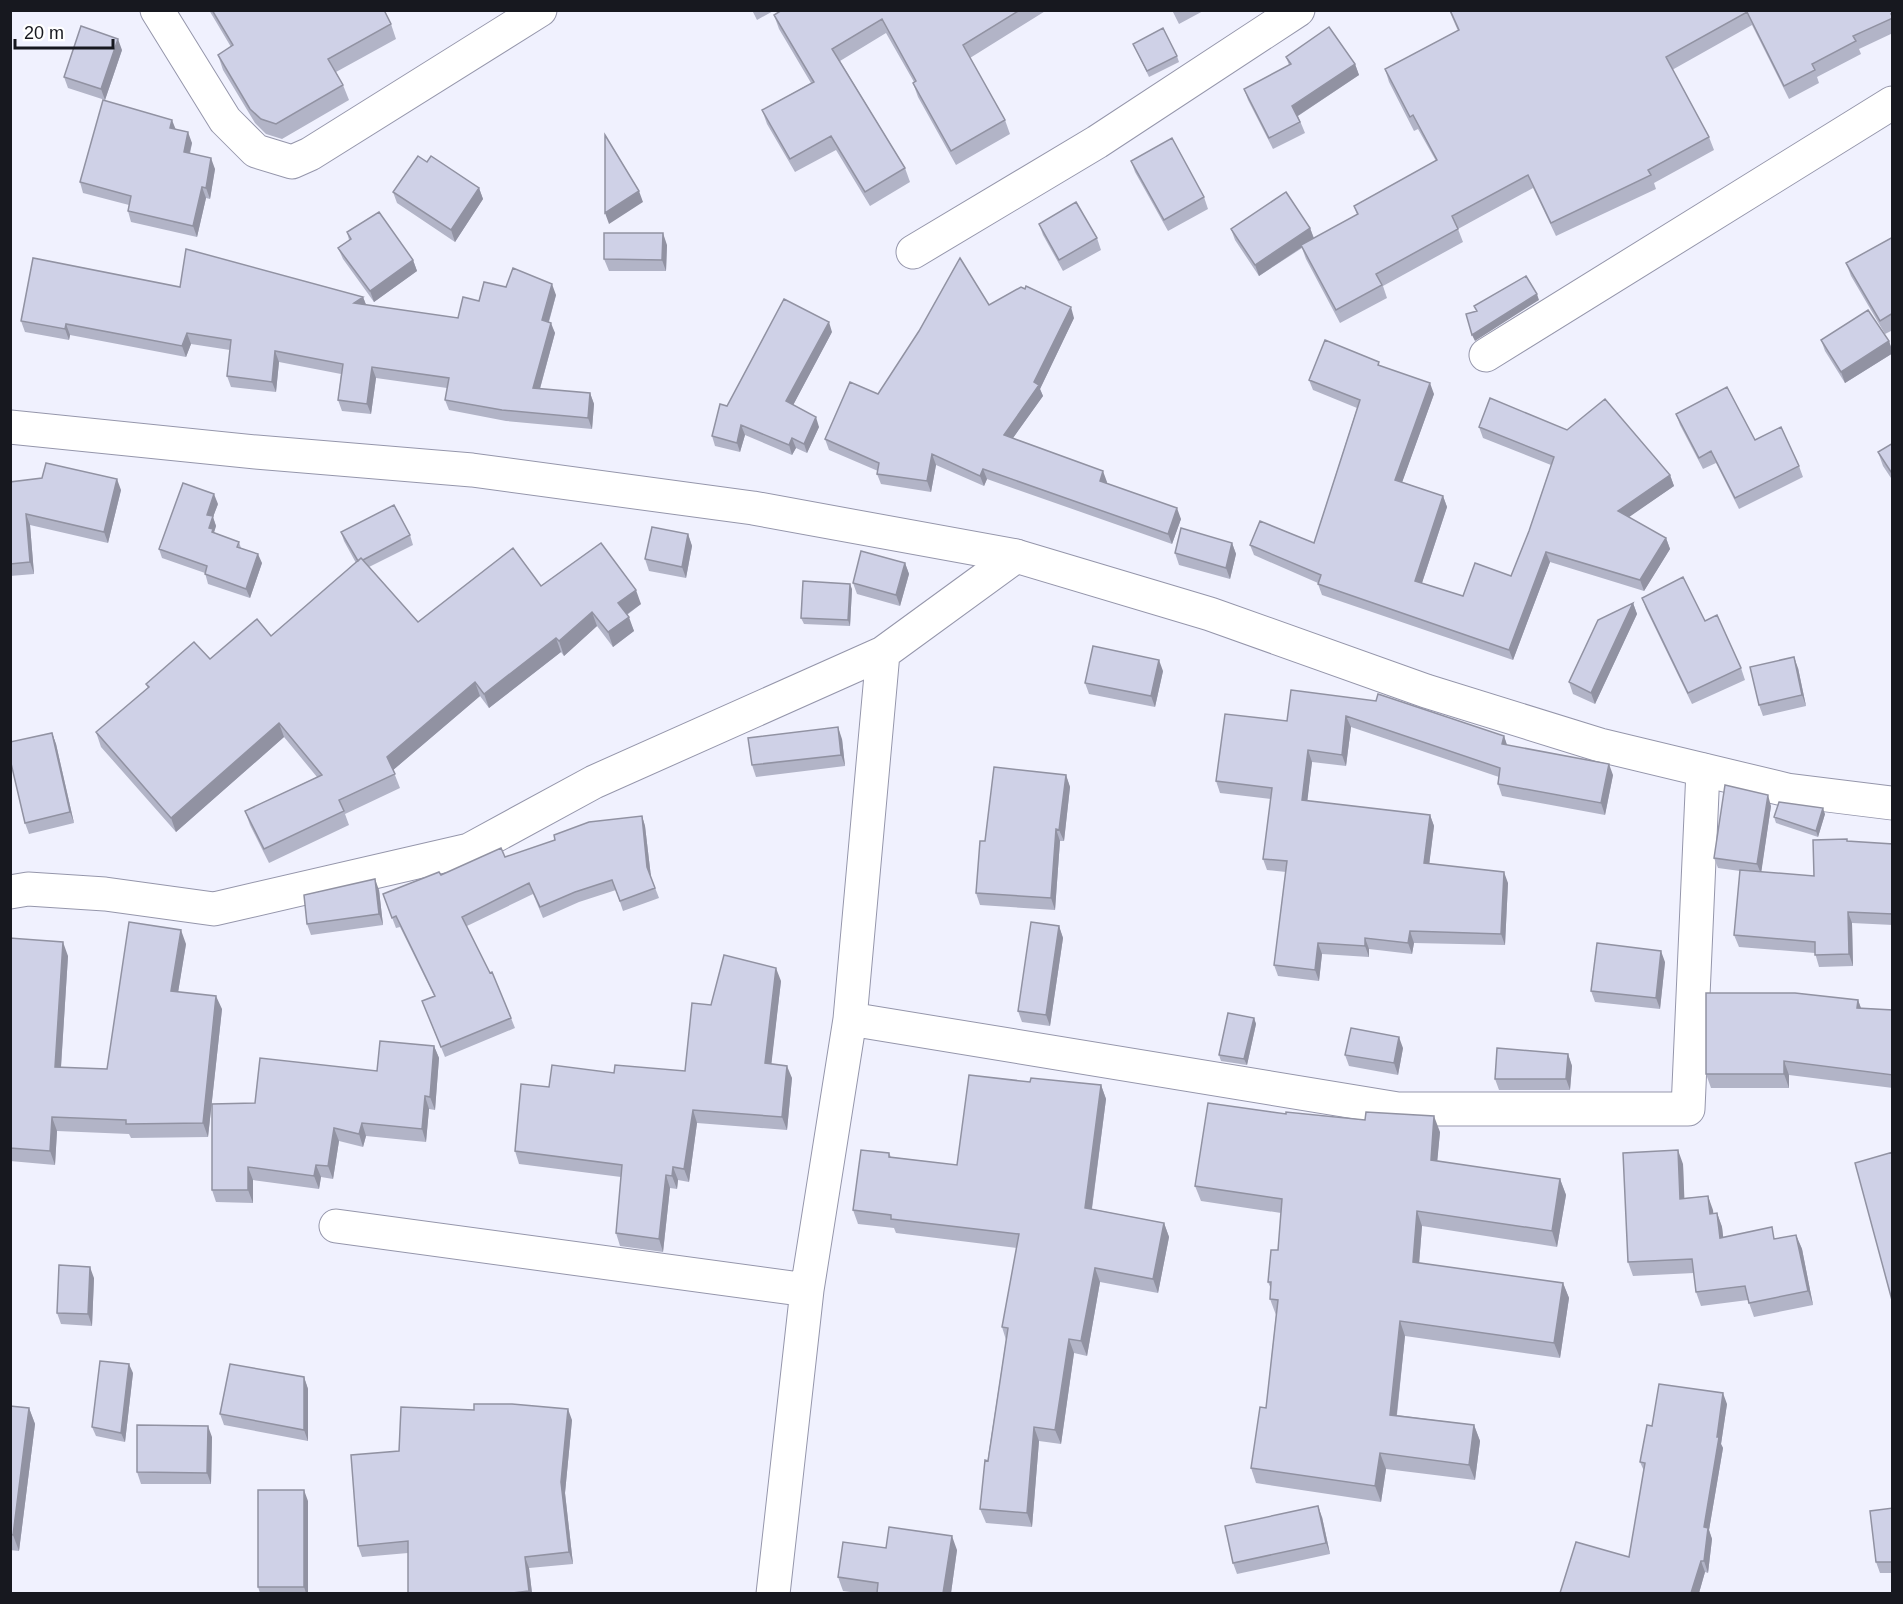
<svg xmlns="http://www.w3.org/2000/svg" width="1903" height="1604" font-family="Helvetica,sans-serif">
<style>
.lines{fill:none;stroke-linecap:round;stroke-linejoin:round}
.minor-casing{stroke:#9596ab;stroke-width:35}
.tertiary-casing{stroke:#9596ab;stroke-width:35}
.minor{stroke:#fff;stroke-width:33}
.tertiary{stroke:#fff;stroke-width:33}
.wall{fill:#b2b4c7}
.shaded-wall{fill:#9192a2}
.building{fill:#cfd1e7;stroke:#9192a2;stroke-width:1.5}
</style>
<rect width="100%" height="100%" fill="#f0f1fe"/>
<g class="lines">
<g class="minor-casing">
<path id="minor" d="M157,10l68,110 31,31 36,11 18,-8 230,-144
M913,252l184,-110 201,-132
M1486,355l406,-252
M10,892l18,-3 77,5 109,15 255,-59 125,-68 289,-129 133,-97
M850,1019l548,90h290l15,-339
M336,1226l471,64
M773,1594l34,-304 43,-271 33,-366"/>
</g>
<g class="tertiary-casing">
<path id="tertiary" d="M10,427l246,25 216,18 281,38 263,48 194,58 216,77 174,54 187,45 105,13"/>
</g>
<use href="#minor" class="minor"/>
<use href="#tertiary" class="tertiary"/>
</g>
<path class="wall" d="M209,10h175l7,14 5,15 -60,33 7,13 6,15 -67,39 -16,-5 -11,-11 -32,-53 -5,-15 13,-8z
M752,10h23l-18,10z
M782,10h265l-77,48 35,62 5,14 -54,31 -38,-68 -5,-14 1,-1 -28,-49 -46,28 65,107 5,14 -40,24 -34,-56 -41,22 -28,-48 -5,-14 49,-27 -32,-54 -5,-14z
M1172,10h33l-26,14z
M1449,10h444v23l-34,16 2,5 -44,23 2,6 -30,16 -37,-74 -80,45 37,67 5,13 -60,33 2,6 -100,47 -23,-48 -75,41 5,13 -80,44 4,12 -47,25 -34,-64 -4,-11 -43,28 -24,-36 -4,-11 79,-1 4,10 43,-23 -3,-9 82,-45 -18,-32 -4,2 -25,-49 -4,-13 73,-38z
M1133,44l44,12 2,6 -30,15z
M122,50l-17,50 -37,-12 -4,-11z
M1286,57l69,7 4,11 -61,41 7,17 -32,16 -25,-49 -4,-11 45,-24z
M175,129l17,14 -2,11 25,15 -5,30 -4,-1 -9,39 -66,-15 -3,-11 1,-6 -46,-12 -3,-11z
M1131,161l73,36 4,12 -40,22 -33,-59z
M427,162l52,26 4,11 -28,43 -58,-39 -4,-11z
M1039,224l58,14 4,12 -38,21 -20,-36z
M347,232l66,28 4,11 -43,31 -31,-43 -5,-11 11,-8z
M1893,237v93l-8,4 -34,-58 -5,-13z
M667,245l-1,26h-57l-5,-12z
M180,287l183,10 3,8 92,13 21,-17 27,-14 50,8 -7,27 6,11 -15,56 50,4 4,11 -2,25 -86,-8 -57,-11 -4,-10 2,-12 -71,-10 -5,36 -29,-3 -4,-11 3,-26 -62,-12 -3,30 -45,-5 -4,-11 3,-26 -39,-6 -5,13 -116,-22 -1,5 -44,-8 -4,-11z
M989,305l85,13 -34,71 3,7 -30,42 94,44v2l74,35 -9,25 -185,-65 -3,7 -48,-21 -5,27 -50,-8 -4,-10 1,-3 -49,-21 -4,-11 53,-45z
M832,332l-39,73 26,22 -12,26 -11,-5 -4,7 -47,-20 -5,17 -25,-6 -3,-10 15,-30z
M1821,340l68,1 4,12 -48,30 -20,-32z
M1380,366l54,28 -32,88 41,14 4,11 -25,76 41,13 48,-20 18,-45 22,-66 -68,-27 -4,-11 191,48 4,11 -46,31 38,21 4,11 -26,42 -94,-29 -37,98 -191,-65 -4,-11v-1l-64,-28 -4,-10 64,-2 43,-135 -44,-18 -4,-10z
M1676,414l79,26 44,26 4,11 -64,32 -23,-46 -13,6 -23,-44z
M1893,443v38l-10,-15 -5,-14z
M10,482l111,8 -13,53 -78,-18 4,49 -24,2z
M218,504l-5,13 3,9 -2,7 25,9 2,6 21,15 -12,35 -42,-14 -3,-11 -43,-15 -3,-9z
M341,532l69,3 3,10 -44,22 49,55 123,-36 100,18 -14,11 7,16 -21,16 -16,-21 -33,30 -3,-4 -72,56 -9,-12 -87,74 7,18 -55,26 4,11 -80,38 -19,-38 -5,-14 72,-34 -33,-40 -108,95 -75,-85 -5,-15 52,-44 -2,-4 125,-48 85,-73 -12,-22z
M688,534l4,12 -6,32 -37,-7 -4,-12z
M1232,543l4,11 -6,25 -51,-14 -4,-12z
M905,563l4,11 -9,32 -43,-12 -4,-11z
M852,589l-2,37 -46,-2 -3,-6z
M1642,598l63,23 36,47 4,12 -53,24 -46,-95z
M1633,603l4,11 -42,90 -22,-10 -4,-12z
M1798,668l8,38 -43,10 -4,-11z
M1163,671l-8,36 -66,-13 -4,-11z
M1291,690l213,46 3,9 106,30 -8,40 -103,-19 -4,-12 1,-7 -148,-50 -5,39 -34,-4 -5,39 123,14 4,11 -5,38 79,19 -3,62 -91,-2 -2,11 -43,-5v8l-47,-3 -3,27 -41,-5 -4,-11 12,-93 -19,-2 -4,-11 8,-60 -51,-6 -4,-12 71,-60z
M52,733l4,11 18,79 -45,11 -4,-11z
M842,739l3,27 -89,11 -4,-12z
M1066,775l4,12 -6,54h-4l-5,69 -75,-5 -4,-12 9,-52z
M1771,806l-10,66 53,4 33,-34 46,2v81l-41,-2 1,43 -34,1 -4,-14 -76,-6 -5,-12 6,-64 -22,-3 -4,-10z
M1825,814l-7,23 -42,-14 -2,-6z
M642,816l3,10 6,51 8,21 -36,13 -7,-21 -37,12 -36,16 -10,-24 -66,32 44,92 4,10 -70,29 -23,-56 12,-5 -34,-69 -4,1 -13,-34 58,-19 64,-18z
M379,890l4,35 -72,10 -4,-11z
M1059,926l4,12 -13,88 -28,-4 -4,-11z
M10,938l58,18 -7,112 46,1 79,-125 -8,48 44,17 -14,128 -77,1 -2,-4 -72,-3 -2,34 -45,-4z
M1665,962l-5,47 -65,-7 -4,-11z
M781,981l-10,83 21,14 -5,52 -90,-7 -8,59 -11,-2 -1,9 -7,-1 -7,64 -43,-6 -4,-13 5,-56 -102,-13 -4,-13 34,-64 65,-14 71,-2 26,-66z
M1858,1000l3,8 32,2v78l-104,-13v13h-78l-5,-14z
M1254,1018l2,6 -9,41 -26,-4 -2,-6z
M434,1046l5,12 -4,52 -6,-1 -3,33 -60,-6 -3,11 -24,-6 -6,38 -12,-2 -2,12 -66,-9v23l-37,-1 -4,-12 43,-87 122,-32z
M1403,1048l-5,27 -49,-9 -4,-11z
M1568,1054l4,12 -2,24h-71l-4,-11z
M1030,1082l71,3 5,14 -14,110 72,14 5,14 -11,56 -58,-11 -13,74 -13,-3 -13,91 -22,-3 -7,86 -46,-4 -6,-14 26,-169 -4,-13 15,-79 -121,-15 -2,-5 -36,-4 -5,-14 36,-57 2,4 66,8z
M1286,1114l154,18 -3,29 123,18 6,16 -9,52 -135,-21 -3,37 144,20 6,15 -9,60 -155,-22 -8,79 77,10 6,16 -5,39 -89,-11 -5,33 -125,-19 -5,-15 15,-60 10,-93 -6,-16 1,-10 -3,-7 10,-32 3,-37 -80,-12 -6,-15z
M1683,1164l1,34 24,-2 5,18 4,-1 5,14 1,10 53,2 20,-4 6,14 11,56 -59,12 -6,-17 -47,6 -5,-14 -2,-19 -61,3 -5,-14z
M94,1278l-2,48 -31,-2 -4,-11z
M133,1373l-8,69 -29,-6 -4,-9z
M304,1377l4,12v52l-84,-16 -4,-11z
M1727,1404l-6,40 2,4 -14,82 3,9 -4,34 -3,-1 -6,21h-139l69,-36 15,-86 -4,-9 12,-36z
M10,1406l19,2 6,16 -16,127 -9,-1z
M572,1420l-7,73 8,71 -44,4 3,25h-124v-40l-46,4 -4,-11 41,-95z
M212,1437l-1,47h-70l-4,-12z
M308,1501v92h-48l-2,-6z
M1893,1508v65h-13l-4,-11z
M1322,1517l8,37 -93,20 -4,-11z
M886,1548l71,2 -6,43h-93l-15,-2 -5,-14z"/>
<path class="shaded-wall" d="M118,39l4,11 -17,50 -4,-11z
M1355,64l4,11 -63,42 -4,-11z
M172,120l4,10 -6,-2z
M188,132l4,11 -5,20 -3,-11z
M211,158l4,11 -5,30 -4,-11z
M202,187l4,11 -9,39 -4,-11z
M479,188l4,11 -28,43 -4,-12z
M639,191l4,11 -34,22 -4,-11z
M1310,228l4,11 -55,37 -4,-11z
M663,233l4,12 -1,26 -4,-11z
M413,260l4,11 -43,31 -4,-11z
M552,284l4,11 -10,36 -4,-11z
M1537,294l2,6 -64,41 -3,-6z
M363,297l4,10 -13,-4z
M1071,307l3,11 -34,71 3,7 -35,49 -4,-10 30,-53z
M829,322l3,10 -42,79 -4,-10z
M551,323l4,10 -18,66 -4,-11z
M66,324l4,11 -1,5 -4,-11z
M187,333l4,11 -5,13 -4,-11z
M1889,341l4,12 -48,30 -4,-11z
M275,351l4,11 -3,30 -4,-10z
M372,367l4,11 -5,36 -4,-10z
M1430,383l4,11 -35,97 -4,-11z
M590,393l4,11 -2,25 -4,-11z
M816,417l3,10 -12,26 -3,-9z
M741,425l4,10 -5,17 -3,-9z
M792,438l4,10 -4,7 -3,-10z
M932,454l4,11 -5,27 -4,-11z
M983,469l4,10 -3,7 -4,-10z
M1103,471l4,11 -4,10 -3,-11z
M1670,475l4,11 -52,36 -4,-11z
M117,479l4,11 -13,53 -4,-11z
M214,494l4,10 -5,13 3,9 -2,6 2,6 -7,-10 -2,-13z
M1443,496l4,11 -28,85 -4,-11z
M1177,508l4,11 -9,25 -4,-10z
M26,514l4,11 4,49 -4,-12z
M688,534l4,12 -6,32 -4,-11z
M1666,538l4,11 -26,42 -4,-11z
M1232,543l4,11 -6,25 -4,-11z
M1546,552l4,10 -37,98 -4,-10z
M258,554l4,9 -12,35 -4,-9z
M905,563l4,11 -9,32 -4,-11z
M850,584l2,5 -2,37 -2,-6z
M636,590l5,14 -18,13 -5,-14z
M1633,603l4,11 -42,90 -4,-11z
M592,612l5,14 -33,30 -5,-15z
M629,617l5,14 -21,16 -5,-15z
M556,638l5,14 -72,56 -5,-14z
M1794,657l4,11 8,38 -4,-11z
M1159,660l4,11 -8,36 -4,-11z
M475,682l5,14 -88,75 -5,-14z
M1346,716l5,11 -5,39 -4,-11z
M279,723l5,14 -108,95 -5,-14z
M838,727l4,12 3,27 -4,-11z
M52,733l4,11 18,79 -4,-11z
M1504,736l4,12 -6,-4z
M1308,750l4,12 -6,50 -4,-12z
M1609,764l4,11 -8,40 -4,-12z
M1066,775l4,12 -6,54 -5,-11z
M1768,795l3,11 -10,68 -4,-10z
M1823,808l2,6 -7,23 -2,-6z
M1430,815l4,11 -6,48 -4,-11z
M642,816l3,10 6,51 -4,-10z
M1056,829l4,12 -5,69 -4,-12z
M1504,872l4,11 -3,62 -4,-11z
M375,879l4,11 4,35 -4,-11z
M1848,912l4,11 1,43 -4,-12z
M1059,926l4,12 -13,88 -4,-11z
M181,930l5,14 -10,61 -5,-14z
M1410,931l4,12 -2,11 -4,-11z
M1365,938l4,11v8l-4,-11z
M63,942l5,14 -8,125 -5,-14z
M1318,943l4,11 -3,27 -4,-11z
M1661,951l4,11 -5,47 -4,-11z
M776,968l5,13 -11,95 -5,-13z
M216,996l6,13 -14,128 -5,-14z
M1858,1000l5,14 -6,-6z
M1254,1018l2,6 -9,41 -3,-6z
M1399,1037l4,11 -5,27 -4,-12z
M434,1046l5,12 -4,52 -5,-13z
M1568,1054l4,12 -2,24 -4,-11z
M1784,1061l5,14v13l-5,-14z
M787,1066l5,12 -5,52 -5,-13z
M1101,1085l5,14 -16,123 -5,-14z
M425,1096l4,13 -3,33 -4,-13z
M693,1110l4,13 -8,59 -5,-13z
M1434,1116l6,16 -4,43 -5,-15z
M52,1117l5,14 -2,34 -5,-14z
M362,1123l4,13 -3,11 -4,-13z
M334,1128l5,13 -6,38 -5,-13z
M1678,1150l5,14 2,49 -5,-14z
M316,1165l5,12 -2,12 -5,-13z
M248,1167l5,13v23l-5,-13z
M673,1167l5,13 -1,9 -5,-13z
M666,1175l4,13 -7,64 -4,-13z
M1560,1179l6,16 -9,52 -5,-16z
M1708,1196l5,14 2,18 -5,-14z
M1417,1211l5,15 -4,51 -5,-15z
M1717,1213l5,14 3,25 -5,-14z
M1164,1223l5,14 -11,56 -5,-14z
M1796,1235l6,14 11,56 -5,-14z
M90,1267l4,11 -2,48 -4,-12z
M1095,1268l5,14 -13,74 -6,-15z
M1563,1283l6,15 -9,60 -6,-15z
M1400,1321l5,15 -10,94 -5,-15z
M1069,1339l5,14 -13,91 -6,-14z
M129,1364l4,9 -8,69 -4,-9z
M304,1377l4,12v52l-4,-11z
M1723,1393l4,11 -6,40 2,4 -14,82 3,9 -4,34 -4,-12v-34z
M29,1408l6,16 -16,127 -6,-16z
M568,1409l4,11 -7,73 8,71 -4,-12 -8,-70z
M1474,1425l6,16 -5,39 -6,-15z
M208,1426l4,11 -1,47 -4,-11z
M1034,1427l5,14 -7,86 -5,-14z
M1380,1453l6,16 -5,33 -6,-16z
M304,1490l4,11v92h-2l-2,-6z
M1318,1506l4,11 8,37 -4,-11z
M952,1536l5,14 -6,43h-8z
M525,1557l4,11 3,25h-2l-1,-2z
M1701,1561l4,11 -6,21h-8z"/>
<path class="building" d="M212,10h172l7,14 -63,35 15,26 -67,39 -15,-5 -11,-10 -32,-54 15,-10z
M782,10h238l-57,35 42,75 -54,31 -38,-68 3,-2 -34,-62 -50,30 73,119 -40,24 -34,-56 -41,23 -28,-49 52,-28 -40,-67z
M1450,10h443v4h-2l2,4 -40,18 3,5 -44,23 3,6 -31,16 -37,-74 -81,45 43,80 -61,33 3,5 -100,48 -23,-48 -76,41 6,13 -82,45 6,11 -46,25 -35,-65 57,-31 -4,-8 83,-46 -24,-45 -3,2 -25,-48 74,-39z
M81,26l37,13 -17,50 -37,-12z
M1329,27l26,37 -63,42 8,16 -31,16 -25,-49 47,-25 -5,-7z
M1163,28l14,28 -30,15 -14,-27z
M103,100l69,20 -2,8 18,4 -4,20 27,6 -5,30 -4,-1 -9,39 -65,-15 3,-15 -51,-14z
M605,135l34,56 -34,22z
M1172,138l32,59 -40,23 -33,-59z
M418,156l9,6 4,-6 48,32 -28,42 -58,-38z
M1286,192l24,36 -55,37 -24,-36z
M1076,202l21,36 -38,22 -20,-36z
M379,212l34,48 -43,31 -32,-43 13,-9 -4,-7z
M604,233h59l-1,27 -58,-1z
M1893,237v76l-13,8 -34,-58z
M186,249l177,48 -9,6 104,15 5,-21 16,4 5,-19 22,5 7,-19 39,16 -10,36 9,3 -18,65 57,5 -2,25 -86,-8 -57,-10 4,-22 -77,-11 -5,37 -29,-4 5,-36 -68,-13 -3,31 -45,-6 4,-36 -44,-7 -5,13 -116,-22 -1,5 -44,-8 12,-63 147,29z
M960,258l29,47 32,-18 4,2 1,-3 45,21 -37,75 5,3 -35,50 99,36 -3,10 77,27 -9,26 -185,-65 -3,7 -48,-22 -5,27 -50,-7 2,-11 -54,-24 25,-57 28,12 41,-63z
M1526,276l11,18 -65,41 -6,-21 11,-3 -3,-5z
M784,299l45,23 -43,79 30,16 -12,27 -12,-6 -3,7 -48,-20 -4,18 -25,-7 8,-32 7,2z
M1868,310l21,31 -48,31 -20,-32z
M1325,340l54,22 -1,3 52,18 -35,97 48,16 -28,85 48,15 12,-33 36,13 18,-45 25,-74 -75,-30 11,-29 77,32 38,-31 65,76 -52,36 48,27 -26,42 -94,-28 -37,98 -191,-66 3,-9 -71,-30 10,-24 54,22 46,-143 -51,-20z
M1727,387l28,53 26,-13 18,39 -64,32 -24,-47 -12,7 -23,-44z
M1893,443v32l-15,-23z
M46,463l71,16 -13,53 -78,-18 4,48 -20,2v-82l32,-4z
M183,483l31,11 -7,21 6,1 -4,12 4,1 -1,3 27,10 -2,5 21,7 -12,35 -41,-15 2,-8 -48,-17z
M394,505l16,30 -47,25 -2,-2 -3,3 -17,-29z
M652,527l36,7 -6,33 -37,-8z
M1181,528l51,15 -6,25 -51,-15z
M601,543l35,47 -18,13 11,14 -21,15 -16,-20 -33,29 -3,-3 -72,56 -9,-12 -88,75 8,17 -56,26 5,11 -80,38 -19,-38 77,-36 -43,-52 -108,95 -75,-86 53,-45 -3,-3 48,-42 16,17 47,-40 14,17 90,-78 57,64 95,-74 28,38z
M861,551l44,12 -9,32 -43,-12z
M1683,577l22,44 12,-6 24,53 -53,25 -46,-95z
M803,581l47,3 -2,36 -47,-2z
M1633,603l-42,90 -22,-11 29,-62z
M1093,646l66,14 -8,36 -66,-13z
M1794,657l8,38 -43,10 -9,-38z
M1291,690l85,11 2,-7 126,42 -2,8 107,20 -8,39 -103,-19 2,-16 -154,-52 -4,39 -34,-5 -6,50 128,15 -6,48 80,9 -3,62 -91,-3 -2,12 -43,-5v8l-47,-3 -3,27 -41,-5 13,-104 -24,-2 9,-71 -56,-7 9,-67 62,7z
M838,727l3,28 -89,10 -4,-27z
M52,733l18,79 -45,11 -15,-64v-17z
M994,767l72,8 -7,55 -3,-1 -5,69 -75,-5 4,-52h5z
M1725,785l43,10 -11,69 -43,-6z
M1779,802l44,6 -7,23 -42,-14z
M642,816l5,51 8,21 -35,13 -8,-21 -37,12 -35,15 -11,-24 -67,34 28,56 2,-1 19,46 -70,29 -19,-46 13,-5 -39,-80 -4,2 -9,-24 56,-22 2,3 60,-27 4,9 50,-17 -1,-5 35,-13z
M1847,839v2l46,3v70l-45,-2 1,42 -34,1v-13l-81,-7 6,-65 74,6 -1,-36z
M375,879l4,35 -72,10 -3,-29z
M129,922l52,8 -10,61 45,5 -13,127 -77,1v-4l-74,-3 -2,34 -40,-3v-210l53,4 -8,125 52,2z
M1031,922l28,4 -13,89 -28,-4z
M1597,943l64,8 -5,47 -65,-7z
M724,955l52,13 -11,95 22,3 -5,51 -89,-7 -9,59 -11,-2 -1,9 -6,-1 -7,64 -43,-6 6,-68 -107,-14 6,-67 28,3 3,-22 62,8 1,-8 70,6 7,-68 19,2z
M1706,993h89l63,7 -1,8 36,2v65l-109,-14v13h-78z
M1228,1013l26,5 -10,41 -25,-4z
M1351,1028l48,9 -5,26 -49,-8z
M380,1041l54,5 -4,51 -5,-1 -3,33 -60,-6 -3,11 -25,-6 -6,38 -12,-1 -2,11 -66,-9v23h-36v-86l43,-1 5,-45 117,13z
M1497,1048l71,6 -2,25h-71z
M969,1075l61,7 1,-4 70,7 -16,123 79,15 -11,56 -58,-11 -14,73 -12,-2 -14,91 -21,-3 -7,86 -47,-4 5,-49 3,1 20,-133 -6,-1 17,-93 -128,-15v-4l-38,-5 8,-60 28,3v4l68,8z
M1208,1103l78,11v-2l79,8 1,-8 68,4 -3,44 129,19 -8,52 -135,-20 -4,51 150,21 -9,60 -154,-22 -10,94 84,10 -5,40 -89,-12 -5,33 -124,-18 9,-61 6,1 12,-108 -8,-1 1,-17h-3l3,-32h7l4,-51 -87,-13z
M1678,1150l2,49 28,-3 2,18 7,-1 3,25 52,-11 2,12 22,-4 12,56 -59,12 -4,-17 -49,6 -4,-33 -64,3 -5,-109z
M1893,1152v152l-38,-141z
M59,1265l31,2 -2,47 -31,-1z
M100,1361l29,3 -8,69 -29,-6z
M230,1364l74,13v53l-84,-16z
M1659,1384l64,9 -6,44h2l-15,90 4,1 -4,33h-3l-10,32h-131l16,-51 53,15 16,-94 -5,-1 7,-37 5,1z
M474,1404h38l56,5 -7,73 8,70 -44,5 4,34 -17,2h-104v-52l-50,5 -7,-91 48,-4 2,-44 73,3z
M10,1406l19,2 -16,127 -3,-1z
M137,1425l71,1 -1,47 -70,-1z
M258,1490h46v97h-46z
M1318,1506l8,37 -93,20 -8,-37z
M1893,1508v54h-17l-6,-51z
M889,1527l63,9 -9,57h-66l1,-10 -40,-6 5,-35 43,6z"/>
<rect width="1903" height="1604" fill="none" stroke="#17181f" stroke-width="24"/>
<path d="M15 39v9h98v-9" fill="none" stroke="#17181f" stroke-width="3"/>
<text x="24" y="39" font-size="18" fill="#17181f" stroke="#ffffff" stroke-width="4.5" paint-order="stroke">20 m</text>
</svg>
